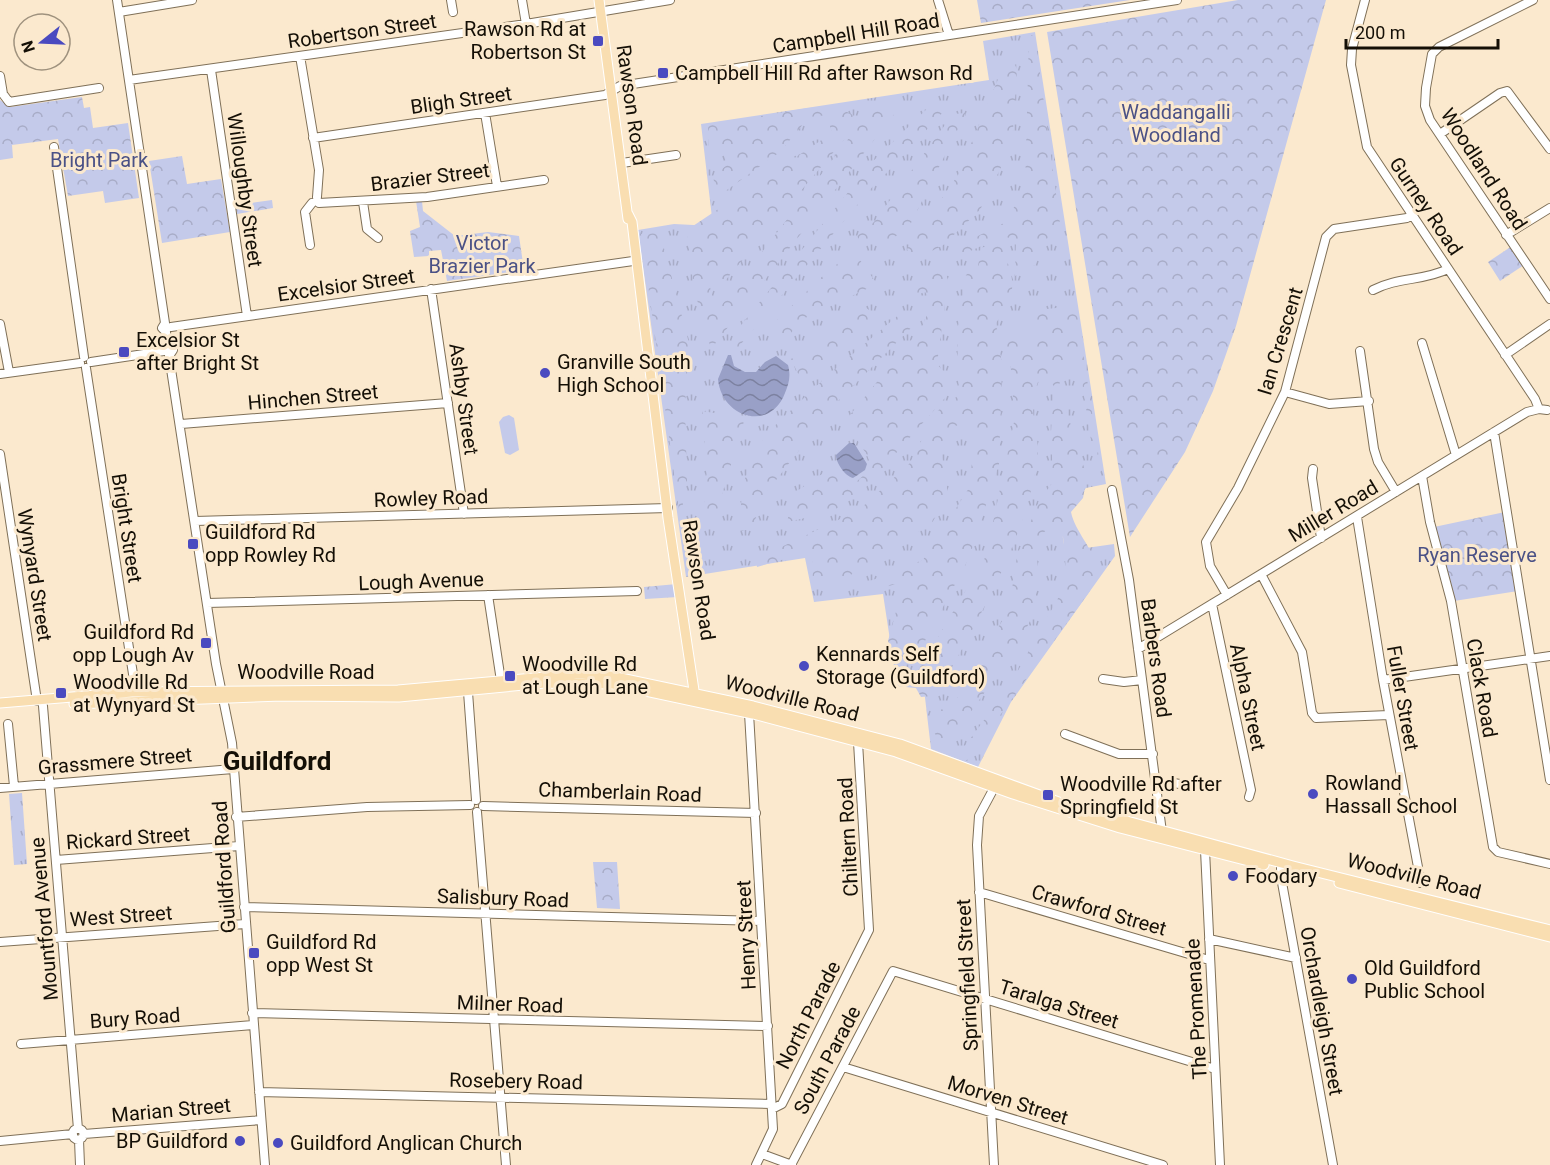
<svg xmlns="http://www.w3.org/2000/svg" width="1550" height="1165" font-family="Roboto,sans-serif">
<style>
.grass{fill:url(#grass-tufts)}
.forest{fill:url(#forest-crowns)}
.garden{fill:#c4caea}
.water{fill:url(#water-waves)}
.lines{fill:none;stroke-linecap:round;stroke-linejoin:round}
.minor-casing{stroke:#7f7058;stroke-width:10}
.major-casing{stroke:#fff;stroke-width:11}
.minor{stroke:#fff;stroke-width:8}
.major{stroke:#f9deb1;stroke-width:9}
.poi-dot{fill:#4a4ac0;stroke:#fbe9ce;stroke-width:2}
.labels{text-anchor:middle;stroke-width:6;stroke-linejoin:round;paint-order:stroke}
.poi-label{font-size:20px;fill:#140f06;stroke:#fbe9ce;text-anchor:start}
.street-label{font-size:20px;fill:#140f06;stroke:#fbe9ce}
.park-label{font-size:20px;fill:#4a5186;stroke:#fbe9ce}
.district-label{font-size:26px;font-weight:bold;fill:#140f06;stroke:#fbe9ce}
</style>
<defs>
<pattern id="grass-tufts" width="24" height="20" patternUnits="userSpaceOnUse" patternTransform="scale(1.5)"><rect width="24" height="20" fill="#c4caea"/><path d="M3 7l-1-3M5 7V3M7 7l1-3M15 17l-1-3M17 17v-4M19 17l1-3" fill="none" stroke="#a8acc7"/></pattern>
<pattern id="forest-crowns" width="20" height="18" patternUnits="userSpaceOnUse" patternTransform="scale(1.5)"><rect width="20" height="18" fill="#c4caea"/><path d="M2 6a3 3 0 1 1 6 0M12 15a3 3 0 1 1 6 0" fill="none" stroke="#a8acc7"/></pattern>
<pattern id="water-waves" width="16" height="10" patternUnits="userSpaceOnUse" patternTransform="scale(1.5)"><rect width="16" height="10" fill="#99a0c7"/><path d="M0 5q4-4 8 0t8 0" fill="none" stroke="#7c81a0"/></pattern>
</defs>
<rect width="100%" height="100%" fill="#fbe9ce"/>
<path class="grass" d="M1035,32l71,452 -20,4 -26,31 5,32 49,-7 1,12 -104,146 -33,65 -47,-18 -7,-60 -27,-3 -14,-92 -69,8 -9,-44 -119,19 -48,-347 36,-6 39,2 -12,-102 288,-44 -6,-39z
M22,793l5,71 -13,1 -5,-71z"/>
<path class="forest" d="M977,0h153l-149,23z
M1238,0h88l-90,326 -23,65 -28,61 -55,85 -83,-505z
M1029,35l6,1 26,195 -12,4 -14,30 -20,11 1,-36 -13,-4 -52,24 -3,-9 56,-28 21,-33z
M1009,53l8,16 -5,76 -32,65 -38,36 -29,14 -6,-11 51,-74z
M82,97l2,11 6,-1 3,21 35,-5 11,75 -34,5 -2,-12 -35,5 -10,-57 -46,6 1,13 -13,2v-60l10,7z
M934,102l12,7 -69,74 -10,-16z
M837,107l16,8 -5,20 -124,147 -14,5 3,13 8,6 144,-189 16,-10 18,1 -188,241 -17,-60 -7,-59 145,-97 -5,-18 -18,2 -29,35 -63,45 -4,-21 14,-11 -4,-15 -14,-2 -1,-23 100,-17z
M966,113l-57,114 -20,14 -27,4 -5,-9 17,-14 79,-108z
M182,156l5,28 34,-5 9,53 -68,11 -13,-82z
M862,175l12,10 -138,165 -2,-16z
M272,200l1,8 -36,6 -2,-9z
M416,201h6l1,10 32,25 33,-4 31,4 5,34 -77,11 -6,-31 -12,1v5l-15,1 -4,-26 10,-4z
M660,233l29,110 -4,64 2,74 -6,12 9,54 -5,6 -44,-319z
M1000,241c13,38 21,46 -4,82l6,42 -3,99 -30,94 -52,98 -19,5 -10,-20 16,-59 -31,8 -3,-9 53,-21 46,-72 6,-52 -10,-14 -14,6 -11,17 8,49 -16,29 -94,60h-25l-1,-24 -10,-5 -45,13 -1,-8 103,-49 51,-47 26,-51 23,-17 -2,-62 9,-58 12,-9 3,-18z
M1512,246l12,19 -24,16 -12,-19z
M855,253l22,31 -72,34 -21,22 -11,1v-17l58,-56z
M944,268l4,12 -11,84 13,15 2,11 -86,97 -34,25 -45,10 7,-29 40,-27 12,14 10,2 16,-14 -5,-13 -22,-34 77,-94 10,-25 -7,-10 -16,6 1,-12 13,-12z
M859,303l19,13 -57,52 -21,10 -9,-19 22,-14z
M1076,306l25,166 -6,-5 -15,-99 -8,-2 -11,9 -2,12 28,90 -4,21 -12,14c4,20 22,35 24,54 1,7 -4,17 -5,25l-123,170 -8,-7 51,-69 57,-103 -4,-45 -15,-8 -9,7 -4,75 -17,34 -55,78 -13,7v14l-6,3 -11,-16 -2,-19 21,-5 57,-98 8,-53 22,-55 14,-19 -2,-50 3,-46 -6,-6 -10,2c-13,32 4,52 -1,81 -14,81 -57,152 -95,223l-10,10 -11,1 -9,-16 74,-125 28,-134 -2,-47 -7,-35 7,-12 14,11 19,-2 -17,-12 -2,-14z
M902,312l10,4 3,8 -81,81 -71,92 -11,32 -12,2 2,-46 24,-51 61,-58z
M702,411l43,7 -28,93 -14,4 4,-46z
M1505,512l13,79 -64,10 -20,-74z
M677,584l1,13 -33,2 -1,-12z
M593,862h24l3,47 -23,-1z"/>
<path class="garden" d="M509,415l5,3 5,32 -9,5 -5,-2 -6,-31 4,-5z"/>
<path class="water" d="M728,355h3l3,11 11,6h11l9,-10 11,-6 12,9c3,11 1,18 -3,28 -15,40 -64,24 -67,-14z
M849,443h5l13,21 -2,6 -12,8c-8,-2 -17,-15 -17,-23z"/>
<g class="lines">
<g class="minor-casing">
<path id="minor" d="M117,0l48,323 -3,5 4,4 2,15 5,3 -4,6 47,308 16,79 33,422
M451,0l2,12
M522,0l4,24
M938,0l11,35
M1365,0l-13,49 -1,16 16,82 168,252 4,10
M1533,0l-94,47 -7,7 -6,34 -1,18 5,14 120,179
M119,12l73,-12
M300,56l19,114 -2,27
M211,70l36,246
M0,76l3,18 6,8 90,-14
M129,80l397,-56 144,-24
M485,113l12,73
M1440,134l60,-41 7,-2 43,58
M313,138l292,-43 15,-9 557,-86
M54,147l30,210
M622,163l54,-8
M363,202l4,27 11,9
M319,203l108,-6 117,-17
M1506,235l44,-27
M310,245l-5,-33 7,-9
M431,289l33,225
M1373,290c24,-13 51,-9 75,-21
M0,324l9,48
M171,327l462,-66
M1422,343l34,112
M1360,351l14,98 4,13 18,30
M1505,355l45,-31
M91,362l73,-11
M86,368l49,319 -3,5
M0,374l80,-11
M1285,392l44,12 40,-3
M181,424l267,-21
M1494,432l56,348
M0,454l37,247
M1313,469l-1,9 9,60
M1422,476l8,46 21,79 42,246 5,5 52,12
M1112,490l17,90 33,252
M1357,517l26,163 38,203
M195,521l473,-13
M1261,574l41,78 10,61 4,5 73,-3
M488,595l13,86
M1227,595l-17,-29 -4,-24 32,-54 47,-96 41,-155 8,-8 73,-11 4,-3
M207,603l430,-12
M1212,604l39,186 -2,7
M1138,649l389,-237 12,-3 8,1
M1103,679l21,3 18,-2
M1383,680l167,-24
M468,692l8,108
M43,706l35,423
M749,713l24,416 -17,36
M8,724l6,62
M1065,734l54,20h34
M1158,786l16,-3 11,2
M0,788l233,-19
M483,806l273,7
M477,812l29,353
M236,817l131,-10 103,-2
M1205,850l15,315
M56,860l183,-14
M1281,863v14l52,288
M979,892l230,68
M244,907l517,14
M1209,939l87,19
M0,942l245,-18
M252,1013l516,13
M21,1044l232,-19
M843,1067l320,98
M259,1092l512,12
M772,1109l10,-5 87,-174 -11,-188
M72.5 1134a5.5 5.5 0 1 1 11 0a5.5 5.5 0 1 1-11 0Z
M84,1134l177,-14
M79,1140l1,25
M0,1141l73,-7
M762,1154l30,11
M791,1165l102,-194 322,98
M994,1165l-17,-320 2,-29 15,-28"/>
</g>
<g class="major-casing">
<path id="major" d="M599,0l29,219
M628,214l4,8 36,296 27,179
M0,703l132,-11 266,-2 181,-16 32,2 142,30 147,38 164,60 229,62 257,64
M74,704l208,-8 117,1 146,-14 68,1 140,30 143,38 117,42 107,34 144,37
M1339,883l211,54"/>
</g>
<use href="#minor" class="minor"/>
<use href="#major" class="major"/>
</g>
<g class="poi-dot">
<rect x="592" y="35" width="12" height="12" rx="3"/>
<rect x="657" y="67" width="12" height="12" rx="3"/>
<rect x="118" y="346" width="12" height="12" rx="3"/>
<circle cx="545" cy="373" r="6"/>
<rect x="187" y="538" width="12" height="12" rx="3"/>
<rect x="200" y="637" width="12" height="12" rx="3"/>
<circle cx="804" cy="666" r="6"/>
<rect x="504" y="670" width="12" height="12" rx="3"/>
<rect x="55" y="687" width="12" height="12" rx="3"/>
<circle cx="1313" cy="794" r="6"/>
<rect x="1042" y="789" width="12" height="12" rx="3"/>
<circle cx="1233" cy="876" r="6"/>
<rect x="248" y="947" width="12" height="12" rx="3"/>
<circle cx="1352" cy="979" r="6"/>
<circle cx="240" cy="1141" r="6"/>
<circle cx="278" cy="1143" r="6"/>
</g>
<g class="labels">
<g class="poi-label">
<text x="586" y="36" text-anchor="end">Rawson Rd at<tspan x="586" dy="23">Robertson St</tspan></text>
<text x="675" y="80">Campbell Hill Rd after Rawson Rd</text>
<text x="136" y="347">Excelsior St<tspan x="136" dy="23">after Bright St</tspan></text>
<text x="557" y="369">Granville South<tspan x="557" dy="23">High School</tspan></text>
<text x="205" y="539">Guildford Rd<tspan x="205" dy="23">opp Rowley Rd</tspan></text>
<text x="194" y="639" text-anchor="end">Guildford Rd<tspan x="194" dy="23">opp Lough Av</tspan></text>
<text x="816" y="661">Kennards Self<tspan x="816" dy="23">Storage (Guildford)</tspan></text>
<text x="522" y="671">Woodville Rd<tspan x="522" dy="23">at Lough Lane</tspan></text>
<text x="73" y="689">Woodville Rd<tspan x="73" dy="23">at Wynyard St</tspan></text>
<text x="1325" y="790">Rowland<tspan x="1325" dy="23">Hassall School</tspan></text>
<text x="1060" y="791">Woodville Rd after<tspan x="1060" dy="23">Springfield St</tspan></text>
<text x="1245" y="883">Foodary</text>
<text x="266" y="949">Guildford Rd<tspan x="266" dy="23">opp West St</tspan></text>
<text x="1364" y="975">Old Guildford<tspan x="1364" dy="23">Public School</tspan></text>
<text x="228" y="1148" text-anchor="end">BP Guildford</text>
<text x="290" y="1150">Guildford Anglican Church</text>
</g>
<g class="street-label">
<text transform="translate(362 31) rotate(-8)" y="7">Robertson Street</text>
<text transform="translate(856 33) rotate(-9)" y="7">Campbell Hill Road</text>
<text transform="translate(461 100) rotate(-8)" y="7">Bligh Street</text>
<text transform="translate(632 105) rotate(82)" y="7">Rawson Road</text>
<text transform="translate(1484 169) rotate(57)" y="7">Woodland Road</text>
<text transform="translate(430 177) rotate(-7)" y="7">Brazier Street</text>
<text transform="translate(245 190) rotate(82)" y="7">Willoughby Street</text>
<text transform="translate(1426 206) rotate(56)" y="7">Gurney Road</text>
<text transform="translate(346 285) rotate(-8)" y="7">Excelsior Street</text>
<text transform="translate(1280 341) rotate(-73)" y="7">Ian Crescent</text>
<text transform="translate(313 397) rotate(-5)" y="7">Hinchen Street</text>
<text transform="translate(464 399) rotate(82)" y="7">Ashby Street</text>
<text transform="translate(431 498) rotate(-2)" y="7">Rowley Road</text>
<text transform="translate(1333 511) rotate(-31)" y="7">Miller Road</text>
<text transform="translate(127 528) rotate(81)" y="7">Bright Street</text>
<text transform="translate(35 575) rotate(81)" y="7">Wynyard Street</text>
<text transform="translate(699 580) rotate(81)" y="7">Rawson Road</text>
<text transform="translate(421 581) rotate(-2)" y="7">Lough Avenue</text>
<text transform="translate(1156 658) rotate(82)" y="7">Barbers Road</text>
<text x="306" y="679">Woodville Road</text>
<text transform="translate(1482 688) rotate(80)" y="7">Clack Road</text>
<text transform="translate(1248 697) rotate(78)" y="7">Alpha Street</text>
<text transform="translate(792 698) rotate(14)" y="7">Woodville Road</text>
<text transform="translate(1403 698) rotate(80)" y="7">Fuller Street</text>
<text transform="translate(115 761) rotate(-5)" y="7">Grassmere Street</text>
<text transform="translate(620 792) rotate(2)" y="7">Chamberlain Road</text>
<text transform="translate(848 837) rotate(-93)" y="7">Chiltern Road</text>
<text transform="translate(128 838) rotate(-4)" y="7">Rickard Street</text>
<text transform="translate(224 867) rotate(-94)" y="7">Guildford Road</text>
<text transform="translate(1414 876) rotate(14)" y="7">Woodville Road</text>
<text transform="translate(503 898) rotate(2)" y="7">Salisbury Road</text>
<text transform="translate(1099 910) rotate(16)" y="7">Crawford Street</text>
<text transform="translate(121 916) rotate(-4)" y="7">West Street</text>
<text transform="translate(44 919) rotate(-95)" y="7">Mountford Avenue</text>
<text transform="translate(746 935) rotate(-93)" y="7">Henry Street</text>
<text transform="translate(967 975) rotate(-93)" y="7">Springfield Street</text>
<text transform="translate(510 1004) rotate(2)" y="7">Milner Road</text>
<text transform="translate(1059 1004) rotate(17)" y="7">Taralga Street</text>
<text transform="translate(1196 1009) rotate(-93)" y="7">The Promenade</text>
<text transform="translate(1322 1011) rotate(80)" y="7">Orchardleigh Street</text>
<text transform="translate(808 1015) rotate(-63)" y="7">North Parade</text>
<text transform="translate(135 1018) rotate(-4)" y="7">Bury Road</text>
<text transform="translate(827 1060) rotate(-62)" y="7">South Parade</text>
<text transform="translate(516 1081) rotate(1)" y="7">Rosebery Road</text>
<text transform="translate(1008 1100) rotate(17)" y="7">Morven Street</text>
<text transform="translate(171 1110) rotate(-5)" y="7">Marian Street</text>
</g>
<g class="park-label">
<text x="1176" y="119">Waddangalli<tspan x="1176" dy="23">Woodland</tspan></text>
<text x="99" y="167">Bright Park</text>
<text x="482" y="250">Victor<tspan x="482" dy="23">Brazier Park</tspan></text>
<text x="1477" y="562">Ryan Reserve</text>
</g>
<g class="district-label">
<text x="277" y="770">Guildford</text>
</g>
</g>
<g transform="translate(42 42) rotate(252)"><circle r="28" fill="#fbe9ce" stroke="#9f927e" stroke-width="1.5"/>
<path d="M0-4.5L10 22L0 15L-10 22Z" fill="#4a4ac0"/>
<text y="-9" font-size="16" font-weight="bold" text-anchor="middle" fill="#140f06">N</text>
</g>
<path d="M1346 39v9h152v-9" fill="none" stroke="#140f06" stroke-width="3"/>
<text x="1355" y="39" font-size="18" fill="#140f06" stroke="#fbe9ce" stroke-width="4.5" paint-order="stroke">200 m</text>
</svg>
